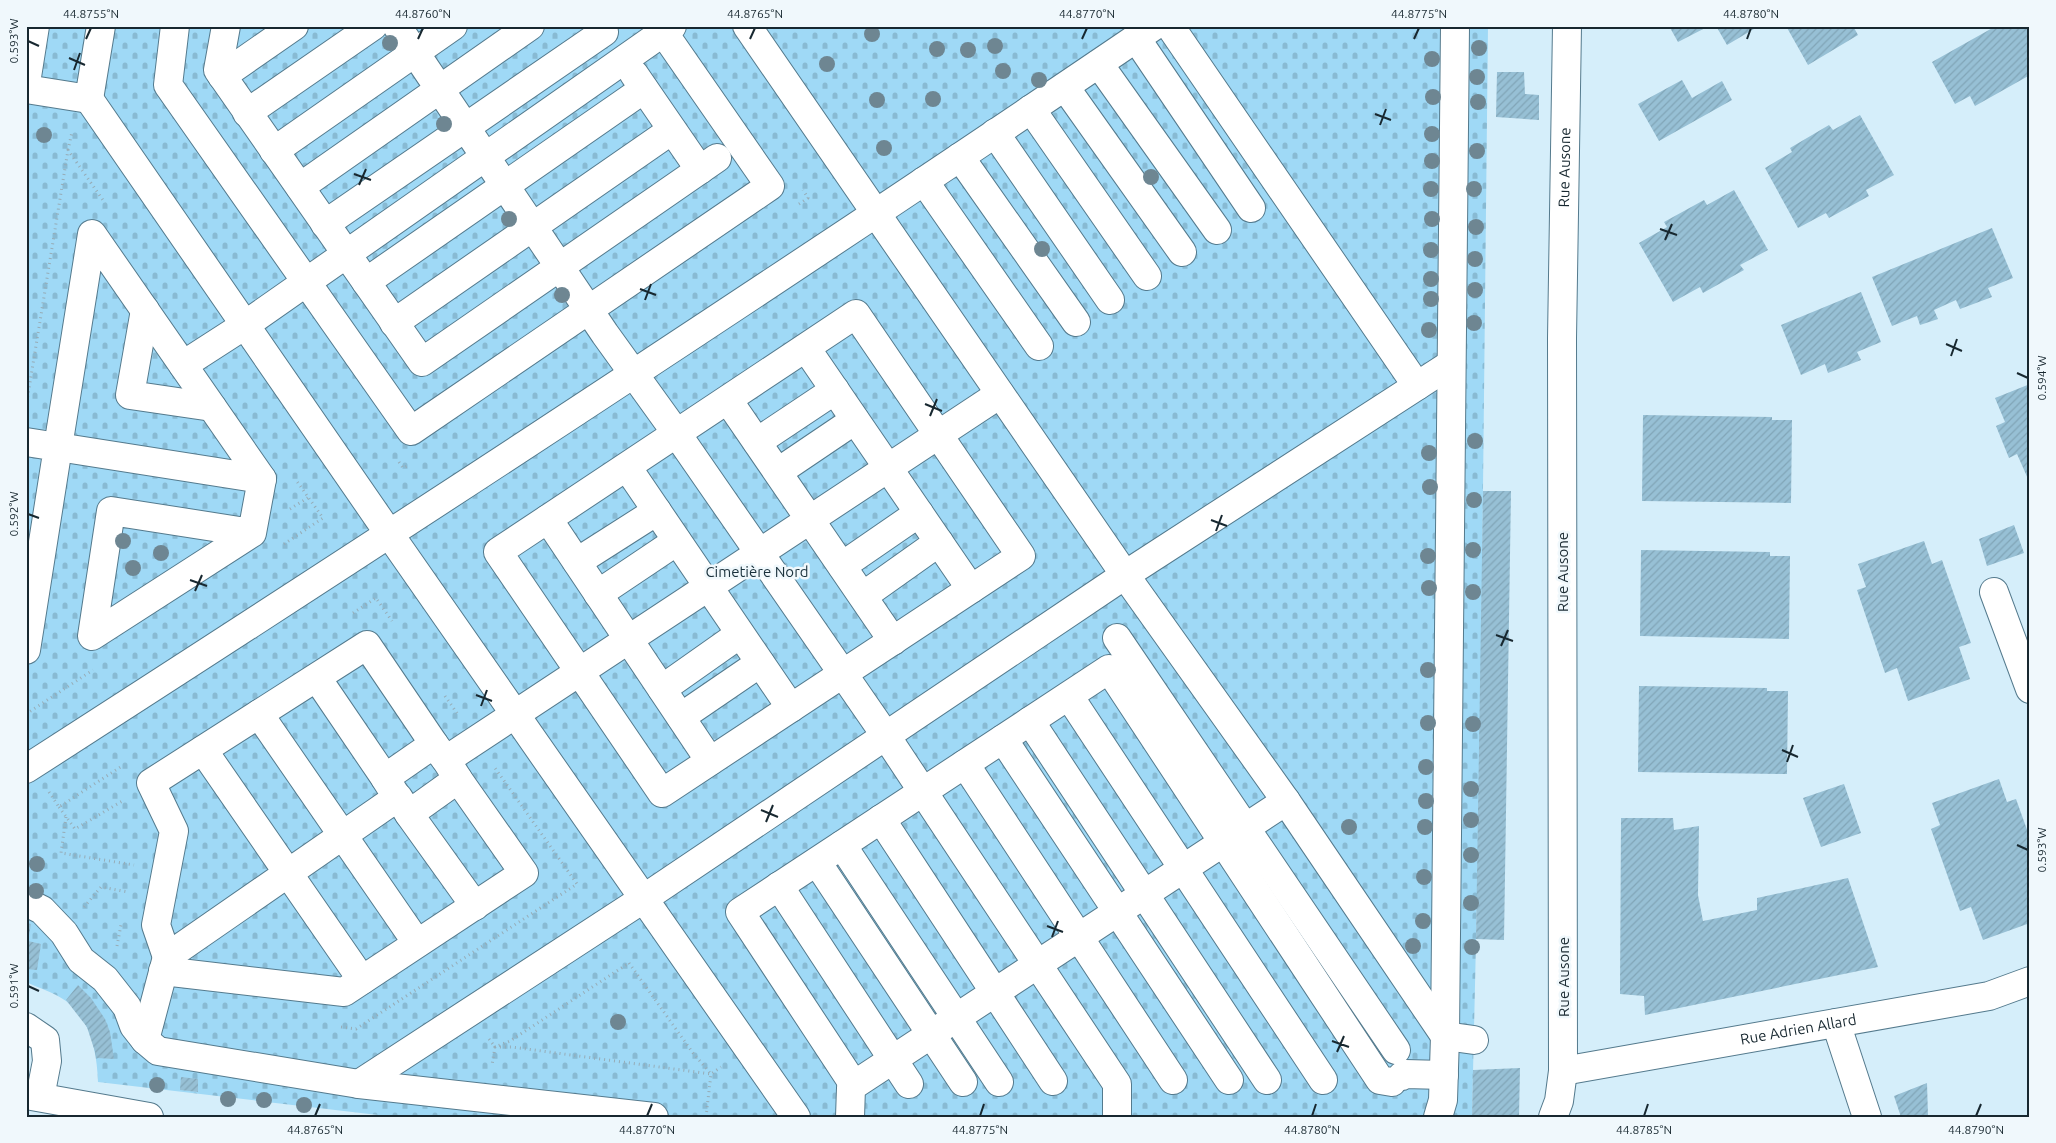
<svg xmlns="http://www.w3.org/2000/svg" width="2056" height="1143" font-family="Ubuntu,sans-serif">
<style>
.cemetery{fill:url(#cemetery-stones)}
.building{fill:url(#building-hatch)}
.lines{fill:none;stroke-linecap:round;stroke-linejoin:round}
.minor-casing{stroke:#547a8d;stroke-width:30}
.path{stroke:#96acb7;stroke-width:3;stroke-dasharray:1 4;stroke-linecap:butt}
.minor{stroke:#fff;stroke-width:28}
.tree{fill:#6e8692}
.ticks{fill:none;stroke:#182830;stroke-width:2}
.labels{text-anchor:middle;stroke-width:5;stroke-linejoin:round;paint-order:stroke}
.street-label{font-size:15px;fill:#182830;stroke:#f0f8fc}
.park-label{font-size:15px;fill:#1a313c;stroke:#f0f8fc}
.neatline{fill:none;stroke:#182830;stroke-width:2}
.ticks-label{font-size:12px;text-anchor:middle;fill:#182830}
</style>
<defs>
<pattern id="cemetery-stones" width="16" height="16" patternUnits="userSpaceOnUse" patternTransform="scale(1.25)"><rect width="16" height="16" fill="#9fd9f6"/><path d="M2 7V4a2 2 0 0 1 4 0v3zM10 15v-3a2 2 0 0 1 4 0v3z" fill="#88bad3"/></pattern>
<pattern id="building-hatch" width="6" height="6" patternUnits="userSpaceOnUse" patternTransform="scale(1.25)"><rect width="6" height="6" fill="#97c0d5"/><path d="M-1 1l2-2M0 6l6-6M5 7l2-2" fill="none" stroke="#81a5b7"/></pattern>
</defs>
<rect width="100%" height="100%" fill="#d5eefa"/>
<path class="cemetery" d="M26,26h1462l-8,740 -8,351h-1077l-297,-35c-1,-29 -7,-63 -32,-81 -11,-8 -27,-13 -40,-19z"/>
<path class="building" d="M1669,26h40l-31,16z
M1716,26h43l-32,19z
M1786,26h67l5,9 -50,30z
M1996,26h34v49l-55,31 -5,-10 -15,8 -23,-42z
M1497,72h27l1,22 14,1v25l-43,-3z
M1682,80l10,18 30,-17 10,19 -73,41 -21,-37z
M1860,115l34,60 -28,15 3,6 -40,22 -3,-5 -28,15 -33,-60 27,-16 -2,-4 39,-23 4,5z
M1734,190l34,60 -28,15 4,5 -41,23 -3,-6 -27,15 -34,-59 28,-16 -3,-5 40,-22 3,5z
M1992,228l21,50 -25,10 4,9 -32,12 -4,-9 -22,10 4,9 -18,6 -3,-9 -25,10 -20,-49z
M1861,292l20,50 -24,10 4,8 -33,13 -3,-9 -24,11 -20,-50z
M2030,384v95h-2l-11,-25 -8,4 -13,-32 9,-4 -10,-24z
M1643,415l129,2v3h20l-1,83 -149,-2z
M1483,491h28l-7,449 -28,-1z
M2014,525l10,28 -37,13 -8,-27z
M1924,541l8,23 10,-4 29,83 -12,4 11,32 -62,22 -11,-33 -12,5 -28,-83 9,-3 -8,-23z
M1641,550l129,2v4h20l-1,83 -149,-3z
M1639,686l128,2v3h21l-1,83 -149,-2z
M1999,779l8,23 9,-3 14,39v85l-47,17 -12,-33 -11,4 -29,-82 9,-4 -8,-22z
M1844,784l17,49 -40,14 -18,-49z
M1621,818h52l1,12 25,-4 -1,69 5,26 54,-11v-12l91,-20 30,89 -233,48 -1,-19 -24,-2z
M26,923l5,1 -3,17 13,3 -4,26 -11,-1z
M78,985l13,13 14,21 5,13 4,27 -17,-1 -10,-31 -21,-27z
M1520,1068l-1,49h-47l1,-47z
M181,1077l17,2v13l-18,-2z
M1927,1083l1,33 -27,1 -7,-21z"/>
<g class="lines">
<g class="minor-casing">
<g id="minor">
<path d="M175,26l-7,59 243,346 359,-245 -111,-160"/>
<path d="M226,26l-8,44 204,292 295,-204"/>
<path d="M397,26l208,308 72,100 209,302 231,348v33"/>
<path d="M747,26l378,549 161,226 159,235 29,4"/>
<path d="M1170,26l247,360"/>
<path d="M1136,38l115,170"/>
<path d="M1099,64l118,166"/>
<path d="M634,74l66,96"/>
<path d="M222,76l72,-50"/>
<path d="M26,83l9,-57"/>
<path d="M1065,87l117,165"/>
<path d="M26,89l63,10 12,-73"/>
<path d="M89,99l301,436 406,582"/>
<path d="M1031,109l116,167"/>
<path d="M247,113l126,-87"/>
<path d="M995,133l115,167"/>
<path d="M274,151l179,-125"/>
<path d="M960,157l116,165"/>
<path d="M924,181l115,165"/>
<path d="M300,187l230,-161"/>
<path d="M325,224l279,-192"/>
<path d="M92,234l170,245 -204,-32z"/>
<path d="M366,282l278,-193"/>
<path d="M145,310l-15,85 82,12"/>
<path d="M856,314l165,242 -359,237 -164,-241z"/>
<path d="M394,323l278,-193"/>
<path d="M806,348l165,241"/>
<path d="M183,365l62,-40 427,-299"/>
<path d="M728,400l165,241"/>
<path d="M26,442l32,5 -32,203"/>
<path d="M757,442l78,-52"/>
<path d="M627,467l164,241"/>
<path d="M778,472l77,-52"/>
<path d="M548,519l162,242"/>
<path d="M252,533l-160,103 19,-125 141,22 10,-54"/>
<path d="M577,562l80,-51"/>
<path d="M842,566l77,-53"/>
<path d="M1994,592l36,97"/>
<path d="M598,594l79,-53"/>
<path d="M863,596l76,-54"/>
<path d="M1117,638l279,412"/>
<path d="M317,678l68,100"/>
<path d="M662,689l78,-55"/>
<path d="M1069,696l254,384"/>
<path d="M259,714l158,229"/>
<path d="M681,717l79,-54"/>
<path d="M1030,721l237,359"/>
<path d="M1003,739l226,341"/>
<path d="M203,750l159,230"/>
<path d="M965,764l208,316"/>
<path d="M26,769c379,-244 756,-490 1128,-743"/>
<path d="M395,794l-10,-16 49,-34 11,15"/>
<path d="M409,814l66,92"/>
<path d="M881,819l172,262"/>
<path d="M842,845l157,237"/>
<path d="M817,862l146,220"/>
<path d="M779,886l130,198"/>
<path d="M26,902l16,8 22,23 17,27 24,19 22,28 7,19 11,14 13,11 201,33 295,33"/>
<path d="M167,957l-11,-32 18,-94 -23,-48 216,-138 67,99"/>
<path d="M163,971l181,21 180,-119 -66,-94"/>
<path d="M1836,1023l31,94"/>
<path d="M26,1027l19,13 2,21 -7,36"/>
<path d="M145,1040l22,-83 231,-160 11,17 49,-35 -12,-19 554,-366"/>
<path id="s1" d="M1563,1071l426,-75 41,-15"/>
<path d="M1402,1076l3,-2 39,1"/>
<path d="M359,1084l284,-185 482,-324 326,-211"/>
<path d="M854,1085l-114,-173 369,-243 271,411 12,2"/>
<path d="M26,1095l123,22"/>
<path d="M850,1117l1,-29 3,-3 432,-284"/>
<path d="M1438,1117l5,-17 2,-64 10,-1010"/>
<path id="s2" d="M1553,1117l6,-16 4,-30 -1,-733 5,-312"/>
</g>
</g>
<path class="path" d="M68,150l4,-18
M799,204l9,-6 -5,-8
M26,407l42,-257 37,53
M399,462l4,6 6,-3
M290,509l19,-12
M284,544l39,-26 -27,-38
M353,613l23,-15 16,23
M445,696l12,17
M26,714l67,-44
M49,792l10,15 63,-41
M59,807l16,22 49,-29
M66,817l-5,36 73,12
M84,907l17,-20 27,5
M117,946l4,-21
M629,963l64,90 18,21 -199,-27h-17l15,-6z
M341,1027l15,2 221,-145 -82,-116
M489,1039l6,8 -3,18
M706,1117l5,-43 10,-7"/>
<use href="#minor" class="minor"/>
</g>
<g class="tree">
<circle cx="872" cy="34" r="8"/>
<circle cx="390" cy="43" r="8"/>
<circle cx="995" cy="46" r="8"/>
<circle cx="1479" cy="48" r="8"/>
<circle cx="937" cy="49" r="8"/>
<circle cx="968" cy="50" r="8"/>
<circle cx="1432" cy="59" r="8"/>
<circle cx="827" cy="64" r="8"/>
<circle cx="1003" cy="71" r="8"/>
<circle cx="1477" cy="77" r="8"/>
<circle cx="1039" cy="80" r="8"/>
<circle cx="1433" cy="97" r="8"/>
<circle cx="933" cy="99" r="8"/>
<circle cx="877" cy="100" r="8"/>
<circle cx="1478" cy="102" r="8"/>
<circle cx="444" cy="124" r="8"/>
<circle cx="1432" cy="134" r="8"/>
<circle cx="44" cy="135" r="8"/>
<circle cx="884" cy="148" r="8"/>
<circle cx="1477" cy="151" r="8"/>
<circle cx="1432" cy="161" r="8"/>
<circle cx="1151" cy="177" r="8"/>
<circle cx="1431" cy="189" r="8"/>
<circle cx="1474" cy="189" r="8"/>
<circle cx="509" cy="219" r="8"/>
<circle cx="1432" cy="219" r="8"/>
<circle cx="1476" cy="227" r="8"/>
<circle cx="1042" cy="249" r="8"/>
<circle cx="1431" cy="250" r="8"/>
<circle cx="1475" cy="259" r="8"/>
<circle cx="1431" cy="279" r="8"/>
<circle cx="1475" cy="290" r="8"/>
<circle cx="562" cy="295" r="8"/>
<circle cx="1431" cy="299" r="8"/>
<circle cx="1474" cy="323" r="8"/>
<circle cx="1429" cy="330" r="8"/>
<circle cx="1475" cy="441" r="8"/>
<circle cx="1429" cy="453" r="8"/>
<circle cx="1430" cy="487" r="8"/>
<circle cx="1474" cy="500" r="8"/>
<circle cx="123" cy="541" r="8"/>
<circle cx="1473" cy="550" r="8"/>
<circle cx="161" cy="553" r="8"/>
<circle cx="1428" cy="556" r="8"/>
<circle cx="133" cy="568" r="8"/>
<circle cx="1429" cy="588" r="8"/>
<circle cx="1473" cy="592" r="8"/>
<circle cx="1428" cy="670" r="8"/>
<circle cx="1428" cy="723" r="8"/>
<circle cx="1473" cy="724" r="8"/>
<circle cx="1426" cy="767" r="8"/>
<circle cx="1471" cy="789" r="8"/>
<circle cx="1426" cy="801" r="8"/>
<circle cx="1471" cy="820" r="8"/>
<circle cx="1349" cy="827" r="8"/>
<circle cx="1425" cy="827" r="8"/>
<circle cx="1471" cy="855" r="8"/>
<circle cx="37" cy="864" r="8"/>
<circle cx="1424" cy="877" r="8"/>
<circle cx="36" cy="891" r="8"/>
<circle cx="1471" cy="903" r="8"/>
<circle cx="1423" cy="921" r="8"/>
<circle cx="1413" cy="946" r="8"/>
<circle cx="1472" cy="947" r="8"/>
<circle cx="618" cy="1022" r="8"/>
<circle cx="157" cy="1085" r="8"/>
<circle cx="228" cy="1099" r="8"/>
<circle cx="264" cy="1100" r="8"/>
<circle cx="304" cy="1105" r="8"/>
</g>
<path class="ticks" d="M86,39l5,-11M418,39l5,-11M750,39l5,-11M1082,39l5,-11M1414,39l5,-11M1747,39l4,-11M28,41l11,5M69,58l16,7M74,70l6,-17M1375,114l16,6M1380,125l6,-16M354,174l17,6M359,185l7,-16M1660,229l17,6M1665,240l7,-16M640,289l16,6M645,300l6,-16M1946,344l16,7M1951,356l6,-17M2017,373l11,5M925,404l17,7M930,416l7,-17M28,514l11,4M1211,520l16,6M1216,531l6,-16M190,580l17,6M195,591l7,-16M1496,635l17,6M1501,646l7,-16M476,695l16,6M481,706l6,-16M1782,750l16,7M1787,762l6,-17M761,810l17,7M766,822l7,-17M2017,845l11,5M1047,926l16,6M1052,937l6,-16M28,986l11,5M1332,1041l17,6M1337,1052l7,-16M315,1116l5,-12M647,1116l5,-12M980,1116l4,-12M1312,1116l4,-12M1644,1116l4,-12M1976,1116l5,-12"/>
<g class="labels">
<g class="street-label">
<text dy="5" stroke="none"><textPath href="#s2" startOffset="951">Rue Ausone</textPath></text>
<text transform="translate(1563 572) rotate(-90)" y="5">Rue Ausone</text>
<text transform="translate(1564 977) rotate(-90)" y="5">Rue Ausone</text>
<text dy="5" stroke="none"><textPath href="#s1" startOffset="239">Rue Adrien Allard</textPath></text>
</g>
<g class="park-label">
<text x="757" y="577">Cimetière Nord</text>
</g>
</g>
<rect width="2056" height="1143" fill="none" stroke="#f0f8fc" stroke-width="55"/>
<rect x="28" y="28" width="2000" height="1088" class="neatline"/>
<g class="ticks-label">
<text x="91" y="18">44.8755°N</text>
<text x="423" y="18">44.8760°N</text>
<text x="755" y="18">44.8765°N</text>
<text x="1087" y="18">44.8770°N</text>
<text x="1419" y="18">44.8775°N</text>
<text x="1751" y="18">44.8780°N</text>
<text transform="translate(14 41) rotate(-90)" y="4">0.593°W</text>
<text transform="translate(2042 378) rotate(-90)" y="4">0.594°W</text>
<text transform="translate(14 514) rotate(-90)" y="4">0.592°W</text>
<text transform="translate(2042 850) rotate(-90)" y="4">0.593°W</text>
<text transform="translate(14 986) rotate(-90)" y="4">0.591°W</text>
<text x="315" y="1134">44.8765°N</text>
<text x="647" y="1134">44.8770°N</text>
<text x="980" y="1134">44.8775°N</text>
<text x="1312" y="1134">44.8780°N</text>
<text x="1644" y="1134">44.8785°N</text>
<text x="1976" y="1134">44.8790°N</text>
</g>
</svg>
